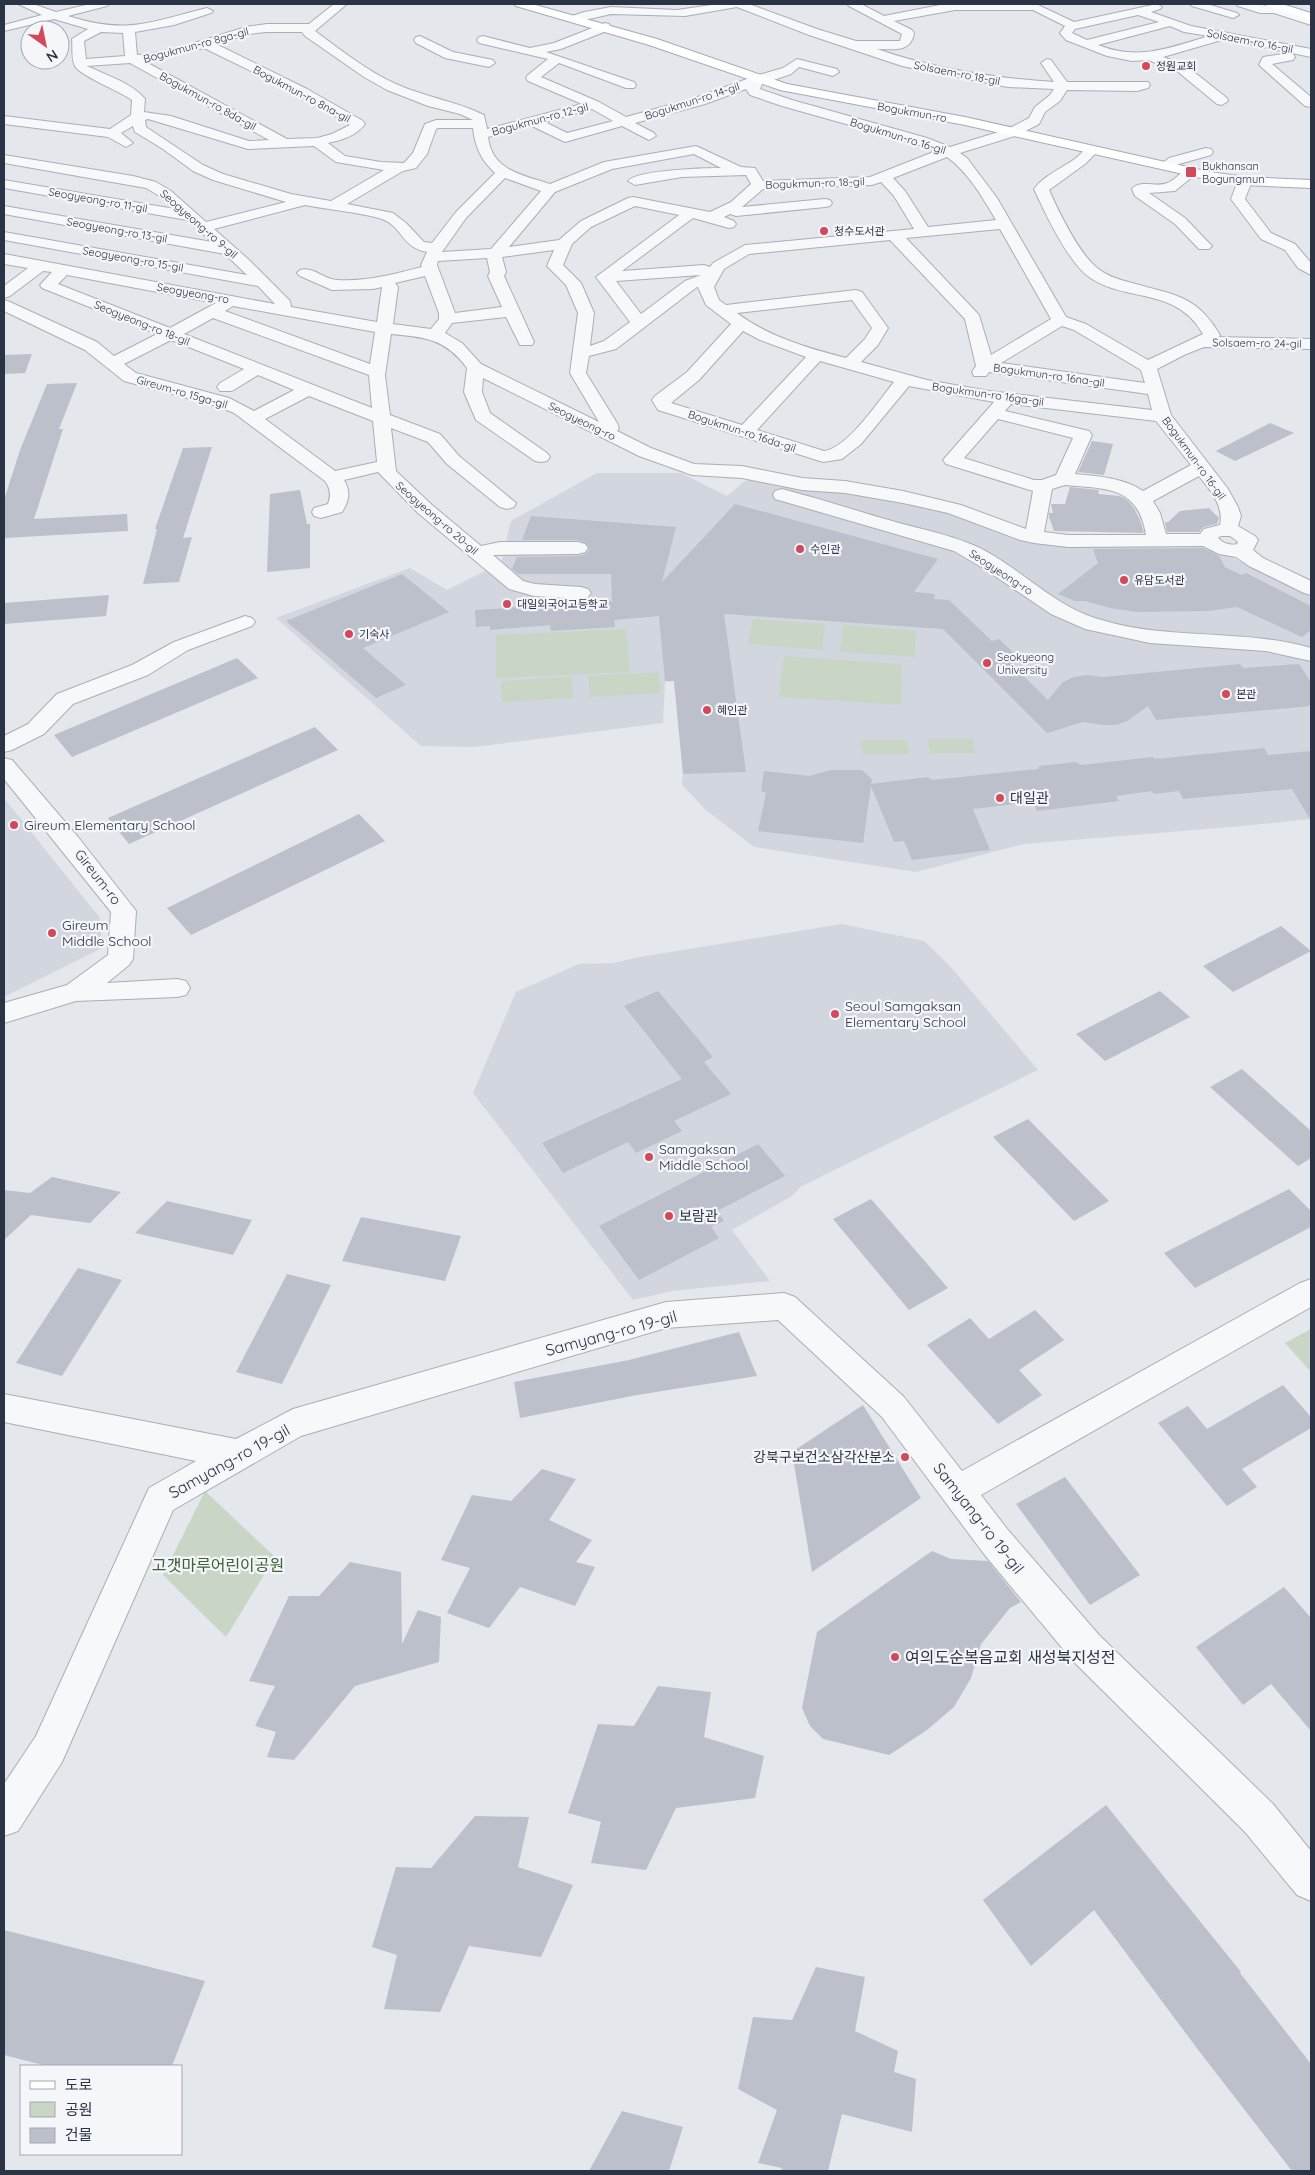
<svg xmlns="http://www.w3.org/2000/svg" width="1315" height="2175" font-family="Quicksand,'Noto Sans KR',sans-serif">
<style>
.built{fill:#d2d6de}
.green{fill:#c9d6c5}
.building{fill:#bbc0ca}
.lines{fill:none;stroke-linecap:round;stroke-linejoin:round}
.minor-casing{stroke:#a9aeb7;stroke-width:2}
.major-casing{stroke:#a3abb8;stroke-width:2}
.minor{fill:#f7f8fa;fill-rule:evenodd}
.major{fill:#fff;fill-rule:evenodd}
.poi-dot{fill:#d1495b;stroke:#f4f6f9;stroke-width:2}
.labels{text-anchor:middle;stroke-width:4.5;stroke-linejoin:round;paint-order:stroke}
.far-street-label{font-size:11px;fill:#2b3445;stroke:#f4f6f9}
.far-poi-label{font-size:11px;fill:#2b3445;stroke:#f4f6f9;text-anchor:start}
.poi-label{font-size:14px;fill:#2b3445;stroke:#f4f6f9;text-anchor:start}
.street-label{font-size:14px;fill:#2b3445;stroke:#f4f6f9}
.near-street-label{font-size:16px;fill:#2b3445;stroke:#f4f6f9}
.near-park-label{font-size:16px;fill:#3f6138;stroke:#f4f6f9}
.near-poi-label{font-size:16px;fill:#2b3445;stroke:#f4f6f9;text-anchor:start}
</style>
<rect width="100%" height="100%" fill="#e4e7ec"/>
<path class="built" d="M597,473h84l46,23 24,-20 178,30 95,34 91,6 88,2 32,11 76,38v222l-69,7 -218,18 -108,28 -162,-25 -48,-37 -24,-25 1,-11 -9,-93 -9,1 -2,41 -189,24 -53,-1 -145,-128 134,-50 37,22 54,-27 10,-42z
M4,798l96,120 2,30 -98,49z
M842,924l82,17 26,25 88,104 -238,117 -8,9 -60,34 38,51 -97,10 -40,9 -160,-207 43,-101 63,-28 35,-1 20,-5z"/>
<path class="green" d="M753,619l72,5 -3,26 -74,-6z
M843,625l73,6 -2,26 -74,-5z
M626,629l4,43 -134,6v-43z
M784,656l118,8 -1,41 -122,-8z
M658,672l3,21 -71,4 -2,-21z
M572,677l1,21 -71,4 -1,-21z
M927,739h46l2,14h-45z
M861,740h46l2,14h-46z
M1311,1329v43l-26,-29z
M205,1491l70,66 -49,80 -63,-62z"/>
<path class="building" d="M32,354l-7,19 -21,1v-19z
M77,383l-18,46h4l-29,90 93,-5 1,17 -124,7v-38l16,-50 27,-66z
M1270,423l24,10 -59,28 -19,-10z
M1092,441l21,3 -9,31 -26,-3z
M212,447l-29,91 9,-1 -13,45 -36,2 14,-55h-2l28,-81z
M1070,487l29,3 -1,4 22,2 7,4 7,8 6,12 4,13 -90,-2 -5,-14v-4h4l-2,-9h14z
M300,490l7,34h3v44l-43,4 3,-78z
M735,504l203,55 -24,33 21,2 -1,5 15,1 43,41 7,-2 17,16 -11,3 43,42 15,-18 11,-5 13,-2 16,2 137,-13 3,4 56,-4 12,18v24l-155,14 -8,-14 -21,15 -11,4h-13l-20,-3 -36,11 -104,-104 -219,-15 22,158 -63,2 -9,-93h-9l-6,-65 -45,4 1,7 -64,4 -1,-6 -60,5v-4l-14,1 -1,-17 137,-9 -1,-27h-93l-6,-5 5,-12 61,-1 8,-2 4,-5 -4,-6 -8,-3h-56l9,-24 145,11 -14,55z
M1209,508l10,10 -2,6 -13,3 -5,5h-32l-2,-10h3l12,-11z
M1203,548l16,8 6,11 16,8 5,-2 65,33v24l-9,7 -65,-30 -29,4 -71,1 -27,-4 -25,-7h-10l-17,-7 40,-31 -5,-14z
M402,574l47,38 -86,36 43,37 -30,13 -90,-77z
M109,595l-3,21 -102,8v-21z
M237,658l21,20 -186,79 -18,-22z
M315,727l23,23 -209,94 -21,-26z
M1264,748l4,7 43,-4v70l-19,-32 -109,10 -4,-8 -25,3 -2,-3 -36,5 3,5 -82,10 -4,-9 -60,7 17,41 -78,10 -8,-19 -10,1 -23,-56 -8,57 -105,-12 8,-38 -5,-2 3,-20 45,5 22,-6h31l10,9 -1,5 57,-7 4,3 106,-11 1,-3 37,-4 5,3 72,-8 2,2z
M359,814l26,27 -194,94 -24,-27z
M1281,926l30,25 -78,41 -30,-26z
M658,991l55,66 -9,5 27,32 -57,27 8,10 -46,22 -8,-11 -65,31 -21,-30 140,-64 -58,-73z
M1160,991l30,26 -85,44 -29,-27z
M1242,1069l69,62v27l-13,8 -88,-79z
M1028,1119l81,82 -35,20 -81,-84z
M758,1144l27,32 -68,35 7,10 -13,6 8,11 -80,42 -40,-54z
M52,1177l69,15 -31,31 -59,-8 -27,25v-50l26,3z
M1289,1189l22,22v16l-116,61 -31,-35z
M871,1199l77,89 -39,22 -76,-91z
M167,1201l85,19 -19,35 -98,-22z
M361,1217l100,19 -16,45 -103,-20z
M78,1268l44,12 -60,96 -46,-13z
M287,1274l44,11 -49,99 -46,-12z
M1035,1310l29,30 -45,30 23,25 -44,29 -71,-79 43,-27 19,21z
M739,1332l18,44 -120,19 -117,23 -6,-36 115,-22z
M1283,1385l28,32v11l-69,41 15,18 -30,19 -69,-83 30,-17 19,23z
M863,1405l58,93 -109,74 -20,-120z
M542,1469l34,10 -27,41 43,20 -16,22 19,5 -20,39 -55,-19 -31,41 -42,-15 23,-45 -29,-8 31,-65 39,6z
M1065,1477l75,98 -50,30 -74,-101z
M932,1551l19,8 37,2 33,41 -11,6 -29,36 -10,34 -17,29 -27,23 -38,25 -66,-16 -13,-13 -8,-18 15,-76z
M350,1562l51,10 1,72 16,-34 23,7 -2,45 -84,24 -61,74 -27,-3 9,-25 -21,-6 20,-40 -26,-5 40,-85h30z
M1284,1587l27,31v113l-40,-47 -28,21 -47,-58z
M658,1686l53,6 -7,45 60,19 -9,42 -79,10 -30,62 -55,-7 10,-41 -33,-9 30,-89 36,2z
M1106,1805l135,167 -1,1 71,91v107h-19l-93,-120 -105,-141 -63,56 -48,-66z
M475,1816l54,1 -11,50 55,18 -32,72 -72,-11 -29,66 -56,-3 13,-54 -25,-8 24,-80 35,1z
M4,1930l201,51 -33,85h-125l-43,-11z
M816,1967l49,10 -10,54 43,20 -4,21 22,7 -4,53 -70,-18 -14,57h-47l1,-3 -24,-5 19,-53 -39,-21 15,-72 39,3z
M622,2111l61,16 -14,44h-80z"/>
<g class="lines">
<g class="minor-casing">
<path id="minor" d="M18,4h15l23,8 34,-8h19l-2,2 -39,10c59,19 82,6 139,-8l6,3 -2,2 -37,12 -39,7 2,23 14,-1 40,-10 55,-17 21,-3h42l25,-20h13l-32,27c26,19 52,40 81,53 28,13 60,17 88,31l3,14 95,-25 -54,-23 -2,-3 2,-3 20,-16 -69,-16 -2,-3 2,-3 4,-1 47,12 24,-5 51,-20 4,1 2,3 -2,3 -48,19 -15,3 88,30 2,3 -2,3h-8l-67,-25 -18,14 58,25 27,15 69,-19 60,-22 28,-8 14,-9 40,10 2,3 -6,4 -34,-9 -8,7 -29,10 -2,5 32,11 135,38 23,9 58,-18 21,-11 6,-11 15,-12 4,-6 -46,-2 -106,-21 -93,-31 -72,-28 -52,9 -74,-2 -35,8 -6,-4 2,-2 12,-4 27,-5 66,3 41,-6h31l68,25 39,12h44l2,-7 -53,-28 -2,-2h14l23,12 61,-12h91l38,18 83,-18 5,3 -2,2 -9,3 40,14 120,23v8l-86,-18 -62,18 22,8 42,33 1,3 -6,4 -5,-1 -40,-33 -29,-11 -16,1 -25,-5 -41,-16 -6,-7 5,-7 -32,-16h-78l-61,11 18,9 2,3c-3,20 -21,16 -37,16 57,20 117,29 177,33l-13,-19 6,-4 4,1 16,22h81l2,3 -2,3 -11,3 -70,-1 -7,11 -15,11 -6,12 -21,11 -58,18 7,5 30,40 69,119 20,7 62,36 55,-26c-27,-48 -77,-31 -114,-57 -21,-15 -44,-64 -55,-88 10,-14 29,-21 42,-31 6,-5 9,-10 16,-12l7,4 -14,14 -36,26c10,22 31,67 51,80 9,7 21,10 32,13 41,12 64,11 88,52l-1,2 92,2v10l-107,-2 -20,8 -27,14 14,46 57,74 10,18 3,9 -3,10 17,10 3,4 -5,10 10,8 48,23v14l-7,-2 -55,-27 -13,-9 -17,-3 -16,-8 -135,1 -34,-4 -14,-3 -72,-27 -45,-10 -58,-10 -43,-3 -60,-12 -50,-3 -53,-19 -156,-78 -1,14 8,21 57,40 3,4 -3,4 -6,1 -6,-1 -59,-41 -12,-28 3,-24c-21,-29 -42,-31 -76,-34l-6,41 5,40 50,19 19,22 57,47 -2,4 -7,2 -7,-2 -53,-43 -19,-22 -37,-14 5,43 36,34 49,41 19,-4h78l7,2 3,4 -3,4 -7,2 -85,1 30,26 12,3 46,3 7,2 3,4 -3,4 -7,2 -47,-3 -25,-7 -91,-76 -40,-41 -34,8c7,12 5,21 -2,32l-21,6 -7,-2 -2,-4 2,-4 14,-4c3,-8 3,-15 -3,-23l-91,-68 -17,-7 -93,-25 -39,-31 -81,-39v-11l6,2 87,40 17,14 43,-22 -115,-46 -2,-3 12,-13 -9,-1 -33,25 -6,2v-12l24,-18 -24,-4v-10l271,50 -17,-18 -254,-46v-8l243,43 -22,-21 -221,-40v-8l208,36 -25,-22 -183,-32v-8l171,29 -14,-12 -15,-9 -142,-25v-8l129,21 23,6 15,9 35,31 80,-20 -73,-22 -20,-9 -30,-22 -28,-17 -2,-6 -12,7 12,10 -7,4 -18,-10 -104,-13v-8l106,13 21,-14 1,-15c-11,-8 -53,-25 -57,-34 -4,-7 -2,-19 -3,-27l16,-10 -34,-10 -50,12v-6l38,-10zM1138,15l21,7 -72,18 -15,-7 3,-4zM1170,26l14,6 25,4c-40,12 -70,25 -111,9zM101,32l22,1 2,23 -39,3 -2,-18zM267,32h35l3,4 59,41 23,13 41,16 32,8 13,6h-37l-11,4 -12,29 -9,10 -23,-1 -36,-6 -17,-13c14,-3 28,-7 37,-19l-2,-3 -56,-32 -91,-45 32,-10zM204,48l94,46 52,31 -18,9 -15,4 -30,1 -141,-77zM130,63l139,77 -20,1 -78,-25 -27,-4 1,-13c-13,-16 -39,-24 -58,-33zM746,89l4,6 32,11 135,38 19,7 -66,26 -107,4 -8,-13 -14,-1 -45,-21 -92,16 -54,22c-27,-9 -58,-13 -62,-47l44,-11 33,16 57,-16 27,14 7,-4 -2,-3 -19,-10 70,-19zM592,109l21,12 -46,12 -22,-11zM148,119l100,30 66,-3 22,16 48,8 -53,31 -40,-7 -68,-20 -20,-9 -57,-38 -1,-7zM438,128h35c2,19 8,32 22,45l-39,39 -24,31 -8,-1 -18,-19 -13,-10 -46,-9 56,-33 13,-3 11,-14 9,-25zM694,154l27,14c-16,0 -85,2 -93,13l7,4 47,-8 64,-2 5,9 -20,18 -21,10 -77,-15 -5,1 -47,23 -22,19 -50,7 46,-55 57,-23zM947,157c21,15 36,41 49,63l-68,7 -23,-36 -12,-13zM505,178l36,13 -50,58 -49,3 24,-34zM881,182l13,14 20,33 -169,16 -32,18 -3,4 -6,-2 -82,6 71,-53 36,10 5,-1 2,-3 -2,-3 -10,-4 6,-3 6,2 89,-9 5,-1 2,-3 -2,-3 -5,-1 -83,8 21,-18 109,-4zM305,205c25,5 53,7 77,14 20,7 20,29 45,33l-6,13 1,2c-28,7 -56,15 -85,13 -14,-1 -24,-14 -37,-10l-3,3 3,3 32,14 41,-1 9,-2 -5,35 -86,-15 -1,-6 -42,-42 -34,-30zM635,206l44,9 -83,62 34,45 -26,19 -14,5 4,-33 -13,-30 -18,-18 9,-21 19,-17zM1000,229l51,90 -60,36 -12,-40 -73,-77zM890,240l75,79 11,47 -4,6 2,4h12l3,-4 159,22 4,16 -163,-19 -62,-11 -66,-18 17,-17 10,-17 -26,-36 -6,-2 -130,15 -7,-5 -5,-13 10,-18 25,-15zM554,250l-7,16 19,19 12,28 -8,60 29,49 -118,-58 -19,-21 -17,-10 7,-10 54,-6 14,28h12l2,-3 -30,-66 2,-4 -4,-15zM487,258l3,14 -2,4 14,31 -47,6 -18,-48 1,-4zM67,275l149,28 -46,25 -112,-44zM701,275l-16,6 -44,33 -25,-33zM425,276l14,37v6l-8,10 -38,-5 5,-37 -3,-4zM697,287h1l8,18 25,19 -44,48 -32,24 -3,4 6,10 165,52 19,-3 19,-15 48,-58 85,16 -51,58 3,4 87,27 -7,38 -65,-24 -58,-14 -58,-10 -43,-3 -60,-12 -48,-2 -43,-16 -34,-17 2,-3 -2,-5 -31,-50 3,-17 27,-7zM852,300l20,28 -7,11 -19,19c-38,-10 -77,-21 -109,-45zM233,306l142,26 -5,32 -145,-53zM213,318l156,57 3,33 -188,-74zM1062,326l12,4 67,40 4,13 -144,-20zM743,331l17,9 46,17 -64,68 -71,-22 28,-23zM171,340l73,29 -24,14 -3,4 3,4h12l26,-16 36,15 -40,21 -25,-13 -93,-25 -12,-9zM820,361l74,21c-15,18 -46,66 -70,69l-67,-21zM309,396l64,25 4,41 -42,9 -70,-52zM1011,404l145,17 35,44 -48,26c-19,-13 -45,-15 -68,-17l17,-39 -3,-4 -84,-20zM998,419l75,19 -17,37 -14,5h-8l-70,-22zM1199,476c11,14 25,29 21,49l-16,4 -4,5h-34l-6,-21 -7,-12zM1065,485c42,4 73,1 81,50h-78l-24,-3 8,-43zM1222,536h8l8,6 -1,2c-6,2 -16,-1 -19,-7z
M1190,4h17l30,9 2,2 -6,3 -41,-12z
M1236,4c26,-2 51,6 75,14v7l-37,-12h-14l-22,-7z
M420,36l33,16 40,8 2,3 -6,4 -44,-9 -29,-15 -2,-3 2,-3z
M1289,53l4,1 2,3 -2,3 -21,4 39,33v10l-6,-1 -46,-41 4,-8z
M1206,148l5,1 2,3 -2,3 -32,9 -13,6 -7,-4 10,-8z
M1191,168l7,4 -23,19 -26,2 36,25 24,25 3,3 -3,3h-10l-24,-25 -40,-28 -3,-7c8,-10 25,-1 35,-6 9,-3 14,-13 24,-15z
M1245,177l7,4 -7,18 26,34 24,11 16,19v12l-13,-7 -13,-18 -24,-11 -30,-40 7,-18z
M782,489c39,10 78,23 117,34 22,6 47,11 69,20 47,18 80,61 130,76 69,22 143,9 213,29v13l-45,-10 -116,-8 -65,-14 -34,-15 -68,-46 -29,-17 -179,-52 -2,-4 2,-4z
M245,616l7,2 3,4 -3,4 -64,24 -40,25 -75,29 -29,30 -32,16 -8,2v-16l24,-12 29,-30 75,-29 42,-23z
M4,758l8,2 66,77 58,74 -3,48 -4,6 -22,18 70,-4 9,2 4,7 -4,7 -9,2 -101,4 -72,22v-20l63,-18 41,-30 3,-43 -107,-133z
M1311,1279v28l-330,188 27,35 91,105 174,169 38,47v50l-14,-6 -52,-63 -172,-171 -89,-107 -102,-137 -104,-97 -112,8 -365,108 -128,74 -111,252 -44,69 -14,5v-52l32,-48 113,-248 47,-27 -192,-39v-28l232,45 57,-30 373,-107 118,-9 11,4 109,100 58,74 338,-188z"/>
</g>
<g class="major-casing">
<path id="major" d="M514,4h18l125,35 130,45 178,33 245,55 35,5 66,3v8l-66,-3 -35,-5 -245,-55 -185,-35 -131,-45 -133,-39z
M1265,4h17l29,9v7l-44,-14z"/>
</g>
<use href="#minor" class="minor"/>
<use href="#major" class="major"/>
</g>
<g class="poi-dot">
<circle cx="1146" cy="66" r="5"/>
<rect x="1185" y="166" width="12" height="12" rx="2.5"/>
<circle cx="824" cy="231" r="5"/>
<circle cx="800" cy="549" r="5"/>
<circle cx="1124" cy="580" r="5"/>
<circle cx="507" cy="604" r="5"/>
<circle cx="349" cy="634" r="5"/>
<circle cx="987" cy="663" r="5"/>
<circle cx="1226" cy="694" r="5"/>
<circle cx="707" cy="710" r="5"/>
<circle cx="1000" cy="798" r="5"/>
<circle cx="14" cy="825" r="5"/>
<circle cx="52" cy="933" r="5"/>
<circle cx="835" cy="1014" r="5"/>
<circle cx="649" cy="1157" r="5"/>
<circle cx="669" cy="1216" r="5"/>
<circle cx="905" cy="1457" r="5"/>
<circle cx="895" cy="1657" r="5"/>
</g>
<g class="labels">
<g class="far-street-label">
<text transform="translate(1250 41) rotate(11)" y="4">Solsaem-ro 16-gil</text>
<text transform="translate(196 45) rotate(-15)" y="4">Bogukmun-ro 8ga-gil</text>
<text transform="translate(957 73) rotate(11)" y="4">Solsaem-ro 18-gil</text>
<text transform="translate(302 94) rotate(28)" y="4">Bogukmun-ro 8na-gil</text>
<text transform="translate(208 101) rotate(29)" y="4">Bogukmun-ro 8da-gil</text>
<text transform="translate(692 101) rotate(-18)" y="4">Bogukmun-ro 14-gil</text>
<text transform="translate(912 112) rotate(10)" y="4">Bogukmun-ro</text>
<text transform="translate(540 119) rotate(-15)" y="4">Bogukmun-ro 12-gil</text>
<text transform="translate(898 136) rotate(17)" y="4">Bogukmun-ro 16-gil</text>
<text transform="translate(815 183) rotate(-2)" y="4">Bogukmun-ro 18-gil</text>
<text transform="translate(98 200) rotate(10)" y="4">Seogyeong-ro 11-gil</text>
<text transform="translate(199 224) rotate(41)" y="4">Seogyeong-ro 9-gil</text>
<text transform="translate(117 230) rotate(10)" y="4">Seogyeong-ro 13-gil</text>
<text transform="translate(133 259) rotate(10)" y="4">Seogyeong-ro 15-gil</text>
<text transform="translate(193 293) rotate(10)" y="4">Seogyeong-ro</text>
<text transform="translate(142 323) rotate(22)" y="4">Seogyeong-ro 18-gil</text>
<text transform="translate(1257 343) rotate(1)" y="4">Solsaem-ro 24-gil</text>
<text transform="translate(1049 375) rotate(8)" y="4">Bogukmun-ro 16na-gil</text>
<text transform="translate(182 392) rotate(16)" y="4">Gireum-ro 15ga-gil</text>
<text transform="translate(988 394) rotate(8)" y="4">Bogukmun-ro 16ga-gil</text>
<text transform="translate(582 421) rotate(26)" y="4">Seogyeong-ro</text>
<text transform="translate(742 431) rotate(18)" y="4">Bogukmun-ro 16da-gil</text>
<text transform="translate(1194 458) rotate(54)" y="4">Bogukmun-ro 16-gil</text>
<text transform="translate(437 518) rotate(41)" y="4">Seogyeong-ro 20-gil</text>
<text transform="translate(1001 572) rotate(33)" y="4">Seogyeong-ro</text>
</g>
<g class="far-poi-label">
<text x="1156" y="70">정원교회</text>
<text x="1202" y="170">Bukhansan<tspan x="1202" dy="13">Bogungmun</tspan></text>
<text x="834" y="235">청수도서관</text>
<text x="810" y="553">수인관</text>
<text x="1134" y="584">유담도서관</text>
<text x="517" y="608">대일외국어고등학교</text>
<text x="359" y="638">기숙사</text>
<text x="997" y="661">Seokyeong<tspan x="997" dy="13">University</tspan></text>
<text x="1236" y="698">본관</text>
<text x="717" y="714">혜인관</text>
</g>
<g class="poi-label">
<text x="1010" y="803">대일관</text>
<text x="24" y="830">Gireum Elementary School</text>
<text x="62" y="930">Gireum<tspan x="62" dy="16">Middle School</tspan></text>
<text x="845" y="1011">Seoul Samgaksan<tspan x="845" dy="16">Elementary School</tspan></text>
<text x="659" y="1154">Samgaksan<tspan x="659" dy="16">Middle School</tspan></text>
<text x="679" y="1221">보람관</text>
<text x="895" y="1462" text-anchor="end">강북구보건소삼각산분소</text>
</g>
<g class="street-label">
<text transform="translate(98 877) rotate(52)" y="5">Gireum-ro</text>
</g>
<g class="near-street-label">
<text transform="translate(611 1333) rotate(-15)" y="6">Samyang-ro 19-gil</text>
<text transform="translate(229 1461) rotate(-29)" y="6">Samyang-ro 19-gil</text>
<text transform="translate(979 1518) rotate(52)" y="6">Samyang-ro 19-gil</text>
</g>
<g class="near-park-label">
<text x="218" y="1571">고갯마루어린이공원</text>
</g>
<g class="near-poi-label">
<text x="905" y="1663">여의도순복음교회 새성북지성전</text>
</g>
</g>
<rect width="1315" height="2175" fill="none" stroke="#2b3445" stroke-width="10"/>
<rect x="20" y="2065" width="162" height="90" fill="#f4f6f9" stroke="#a4a8b1"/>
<rect x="30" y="2081" width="25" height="8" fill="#ffffff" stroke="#a4a8b1"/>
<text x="65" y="2090" font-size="15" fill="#2b3445">도로</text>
<rect x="30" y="2102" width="25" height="15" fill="#c9d6c5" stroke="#a4a8b1"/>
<text x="65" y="2115" font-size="15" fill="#2b3445">공원</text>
<rect x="30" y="2128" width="25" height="15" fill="#bbc0ca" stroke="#a4a8b1"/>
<text x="65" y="2140" font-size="15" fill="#2b3445">건물</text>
<g transform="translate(45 45) rotate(147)"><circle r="24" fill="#f4f6f9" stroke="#a4a8b1"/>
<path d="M0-4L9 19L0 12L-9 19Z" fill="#d1495b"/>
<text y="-8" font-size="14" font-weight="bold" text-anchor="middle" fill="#2b3445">N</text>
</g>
</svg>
